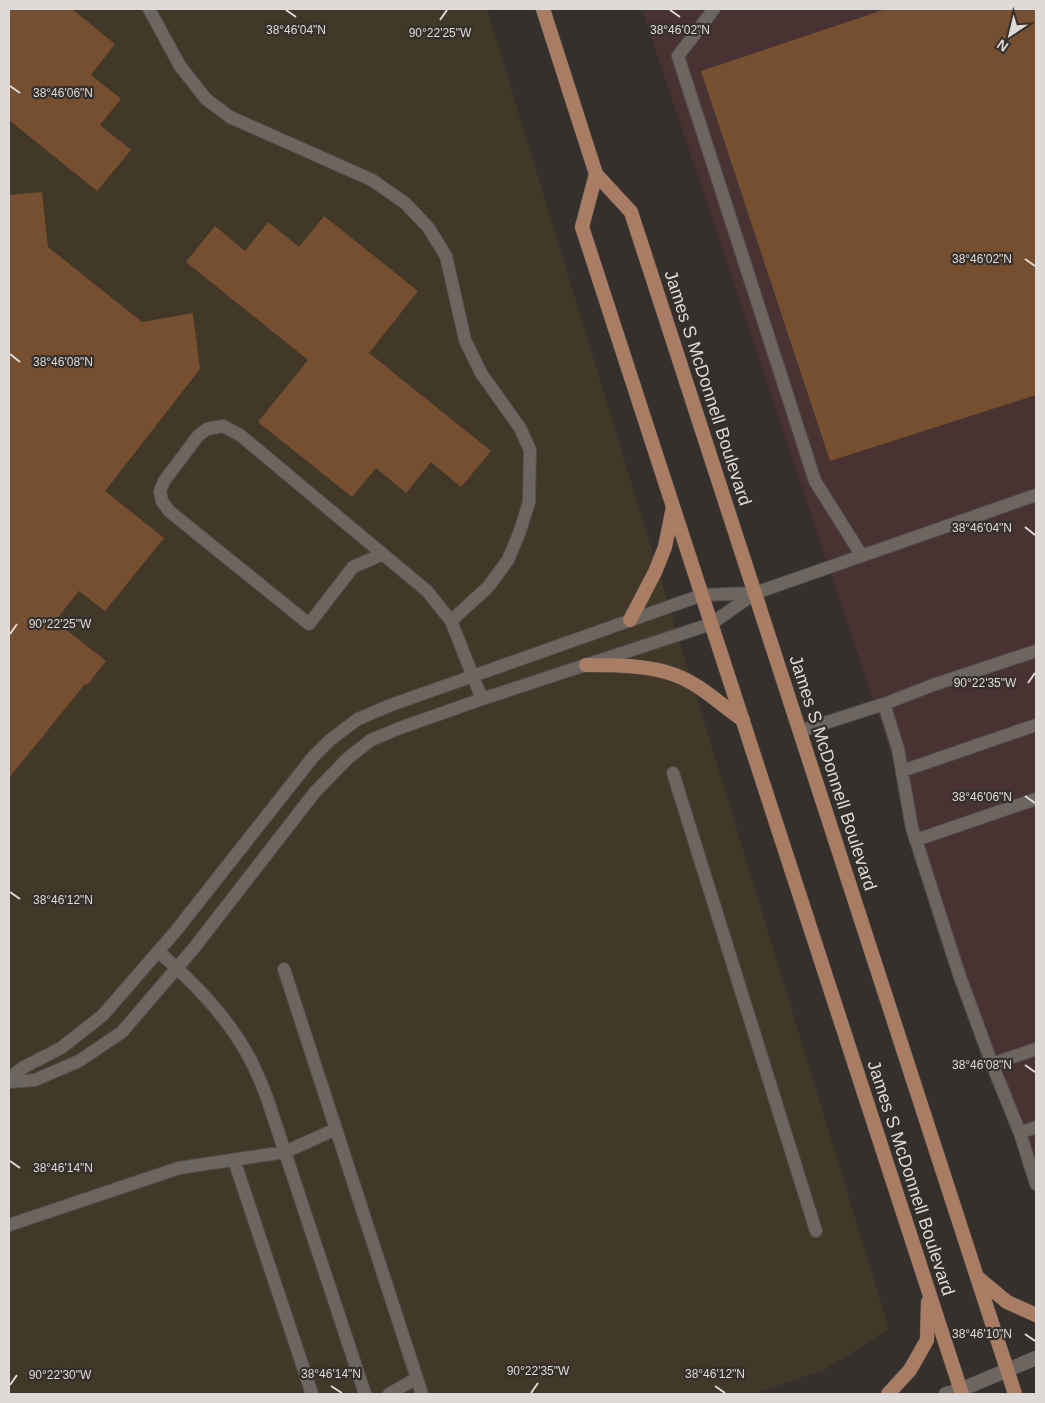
<svg xmlns="http://www.w3.org/2000/svg" width="1045" height="1403" font-family="Helvetica,sans-serif">
<style>
.commercial{fill:#413827}
.industrial{fill:#483332}
.building{fill:#764f31}
.lines{fill:none;stroke-linecap:round;stroke-linejoin:round}
.service-casing{stroke:#544e4b;stroke-width:14}
.minor-casing{stroke:#544e4b;stroke-width:15}
.tertiary-casing{stroke:#544e4b;stroke-width:15}
.primary-casing{stroke:#544e4b;stroke-width:15}
.service{stroke:#6c6560;stroke-width:12}
.minor{stroke:#6c6560;stroke-width:14}
.tertiary{stroke:#6c6560;stroke-width:14}
.primary{stroke:#a97d64;stroke-width:14}
.ticks{fill:none;stroke:#dedad7;stroke-width:2}
.labels{text-anchor:middle;stroke-width:4.5;stroke-linejoin:round;paint-order:stroke}
.street-label{font-size:18px;fill:#dedad7;stroke:#36302c}
.ticks-label{font-size:12px;text-anchor:middle;fill:#dedad7;stroke:#36302c;stroke-width:4.5;stroke-linejoin:round;paint-order:stroke}
</style>
<rect width="100%" height="100%" fill="#36302c"/>
<path class="commercial" d="M9,9h478l402,1320 -63,40 -73,25h-744z"/>
<path class="industrial" d="M642,9h394v1177z"/>
<path class="building" d="M9,9h63l43,35 -24,31 30,24 -21,26 31,25 -34,41 -88,-71z
M886,9h150v386l-206,66 -129,-390z
M42,192l6,55 94,75 51,-9 7,56 -95,122 59,47 -59,73 -26,-20 -24,30 51,40 -19,24 -2,-1 -76,94v-583z
M324,216l94,75 -49,62 122,98 -30,36 -30,-25 -25,31 -30,-25 -24,29 -94,-75 50,-62 -122,-98 29,-36 30,25 23,-29 31,25z"/>
<g class="lines">
<g class="service-casing">
<path id="service" d="M149,9l31,57 26,33 24,18 142,63 33,23 23,24 18,29 19,84 16,33 39,55 10,22 -1,52 -9,29 -12,29 -20,27 -37,34
M714,9l-36,47 137,425 47,75
M383,554l-30,13 -44,57 -140,-113 -7,-10 -2,-10 4,-10 34,-45 9,-7 16,-3 17,9 187,156 24,30 31,78
M1036,651l-103,34 -49,19 14,45 14,79 47,146 33,90 28,69 16,51
M800,731l84,-27
M902,771l134,-46
M673,773l143,458
M916,840l120,-41
M158,951c36,32 70,66 92,108 7,13 12,26 17,39l98,296
M284,969l138,425
M992,1064l44,-15
M9,1078l15,-11 37,-19 42,-33 72,-83 138,-175 17,-17 28,-21 33,-14 311,-110 53,-2
M9,1082l26,-2 44,-19 43,-29 72,-84 121,-156 32,-33 24,-19 29,-12 82,-29 229,-75 44,-31 281,-98
M1020,1133l16,-6
M234,1160l78,234
M9,1225l170,-57 106,-16 51,-23
M389,1394l28,-16"/>
</g>
<g class="minor-casing">
<path id="minor" d="M946,1394l14,-4"/>
</g>
<g class="tertiary-casing">
<path id="tertiary" d="M960,1390l76,-32"/>
</g>
<g class="primary-casing">
<path id="primary" d="M543,9l53,165 35,38 384,1182
M596,174l-14,53 380,1167
M630,620l25,-48 10,-25 8,-40
M586,665c28,0 63,0 89,10 25,9 46,30 68,45
M977,1277l30,25 29,13
M888,1394l22,-24 17,-30 1,-38"/>
</g>
<use href="#service" class="service"/>
<use href="#minor" class="minor"/>
<use href="#tertiary" class="tertiary"/>
<use href="#primary" class="primary"/>
</g>
<path class="ticks" d="M286,10l10,7M670,10l10,7M440,20l7,-10M10,86l10,7M1025,259l10,7M10,354l10,8M1025,527l10,8M10,634l7,-10M1028,683l7,-10M1025,796l10,7M10,892l10,7M1025,1065l10,7M10,1161l10,7M1025,1334l10,7M10,1385l7,-10M331,1386l11,7M715,1386l10,7M531,1393l7,-10"/>
<g class="labels">
<g class="street-label">
<text transform="translate(708 388) rotate(72)" y="6">James S McDonnell Boulevard</text>
<text transform="translate(833 773) rotate(72)" y="6">James S McDonnell Boulevard</text>
<text transform="translate(911 1178) rotate(72)" y="6">James S McDonnell Boulevard</text>
</g>
</g>
<g class="ticks-label">
<text x="296" y="34">38°46'04"N</text>
<text x="680" y="34">38°46'02"N</text>
<text x="440" y="37">90°22'25"W</text>
<text x="63" y="97">38°46'06"N</text>
<text x="982" y="263">38°46'02"N</text>
<text x="63" y="366">38°46'08"N</text>
<text x="982" y="532">38°46'04"N</text>
<text x="60" y="628">90°22'25"W</text>
<text x="985" y="687">90°22'35"W</text>
<text x="982" y="801">38°46'06"N</text>
<text x="63" y="904">38°46'12"N</text>
<text x="982" y="1069">38°46'08"N</text>
<text x="63" y="1172">38°46'14"N</text>
<text x="982" y="1338">38°46'10"N</text>
<text x="538" y="1375">90°22'35"W</text>
<text x="331" y="1378">38°46'14"N</text>
<text x="715" y="1378">38°46'12"N</text>
<text x="60" y="1379">90°22'30"W</text>
</g>
<rect width="1045" height="1403" fill="none" stroke="#dedad7" stroke-width="20"/>
<g transform="translate(1010 35) rotate(215)" stroke="#36302c" stroke-width="4" paint-order="stroke">
<path d="M0-4L9 19L0 12L-9 19Z" fill="#dedad7"/>
<text y="-8" font-size="14" font-weight="bold" text-anchor="middle" fill="#dedad7">N</text>
</g>
</svg>
